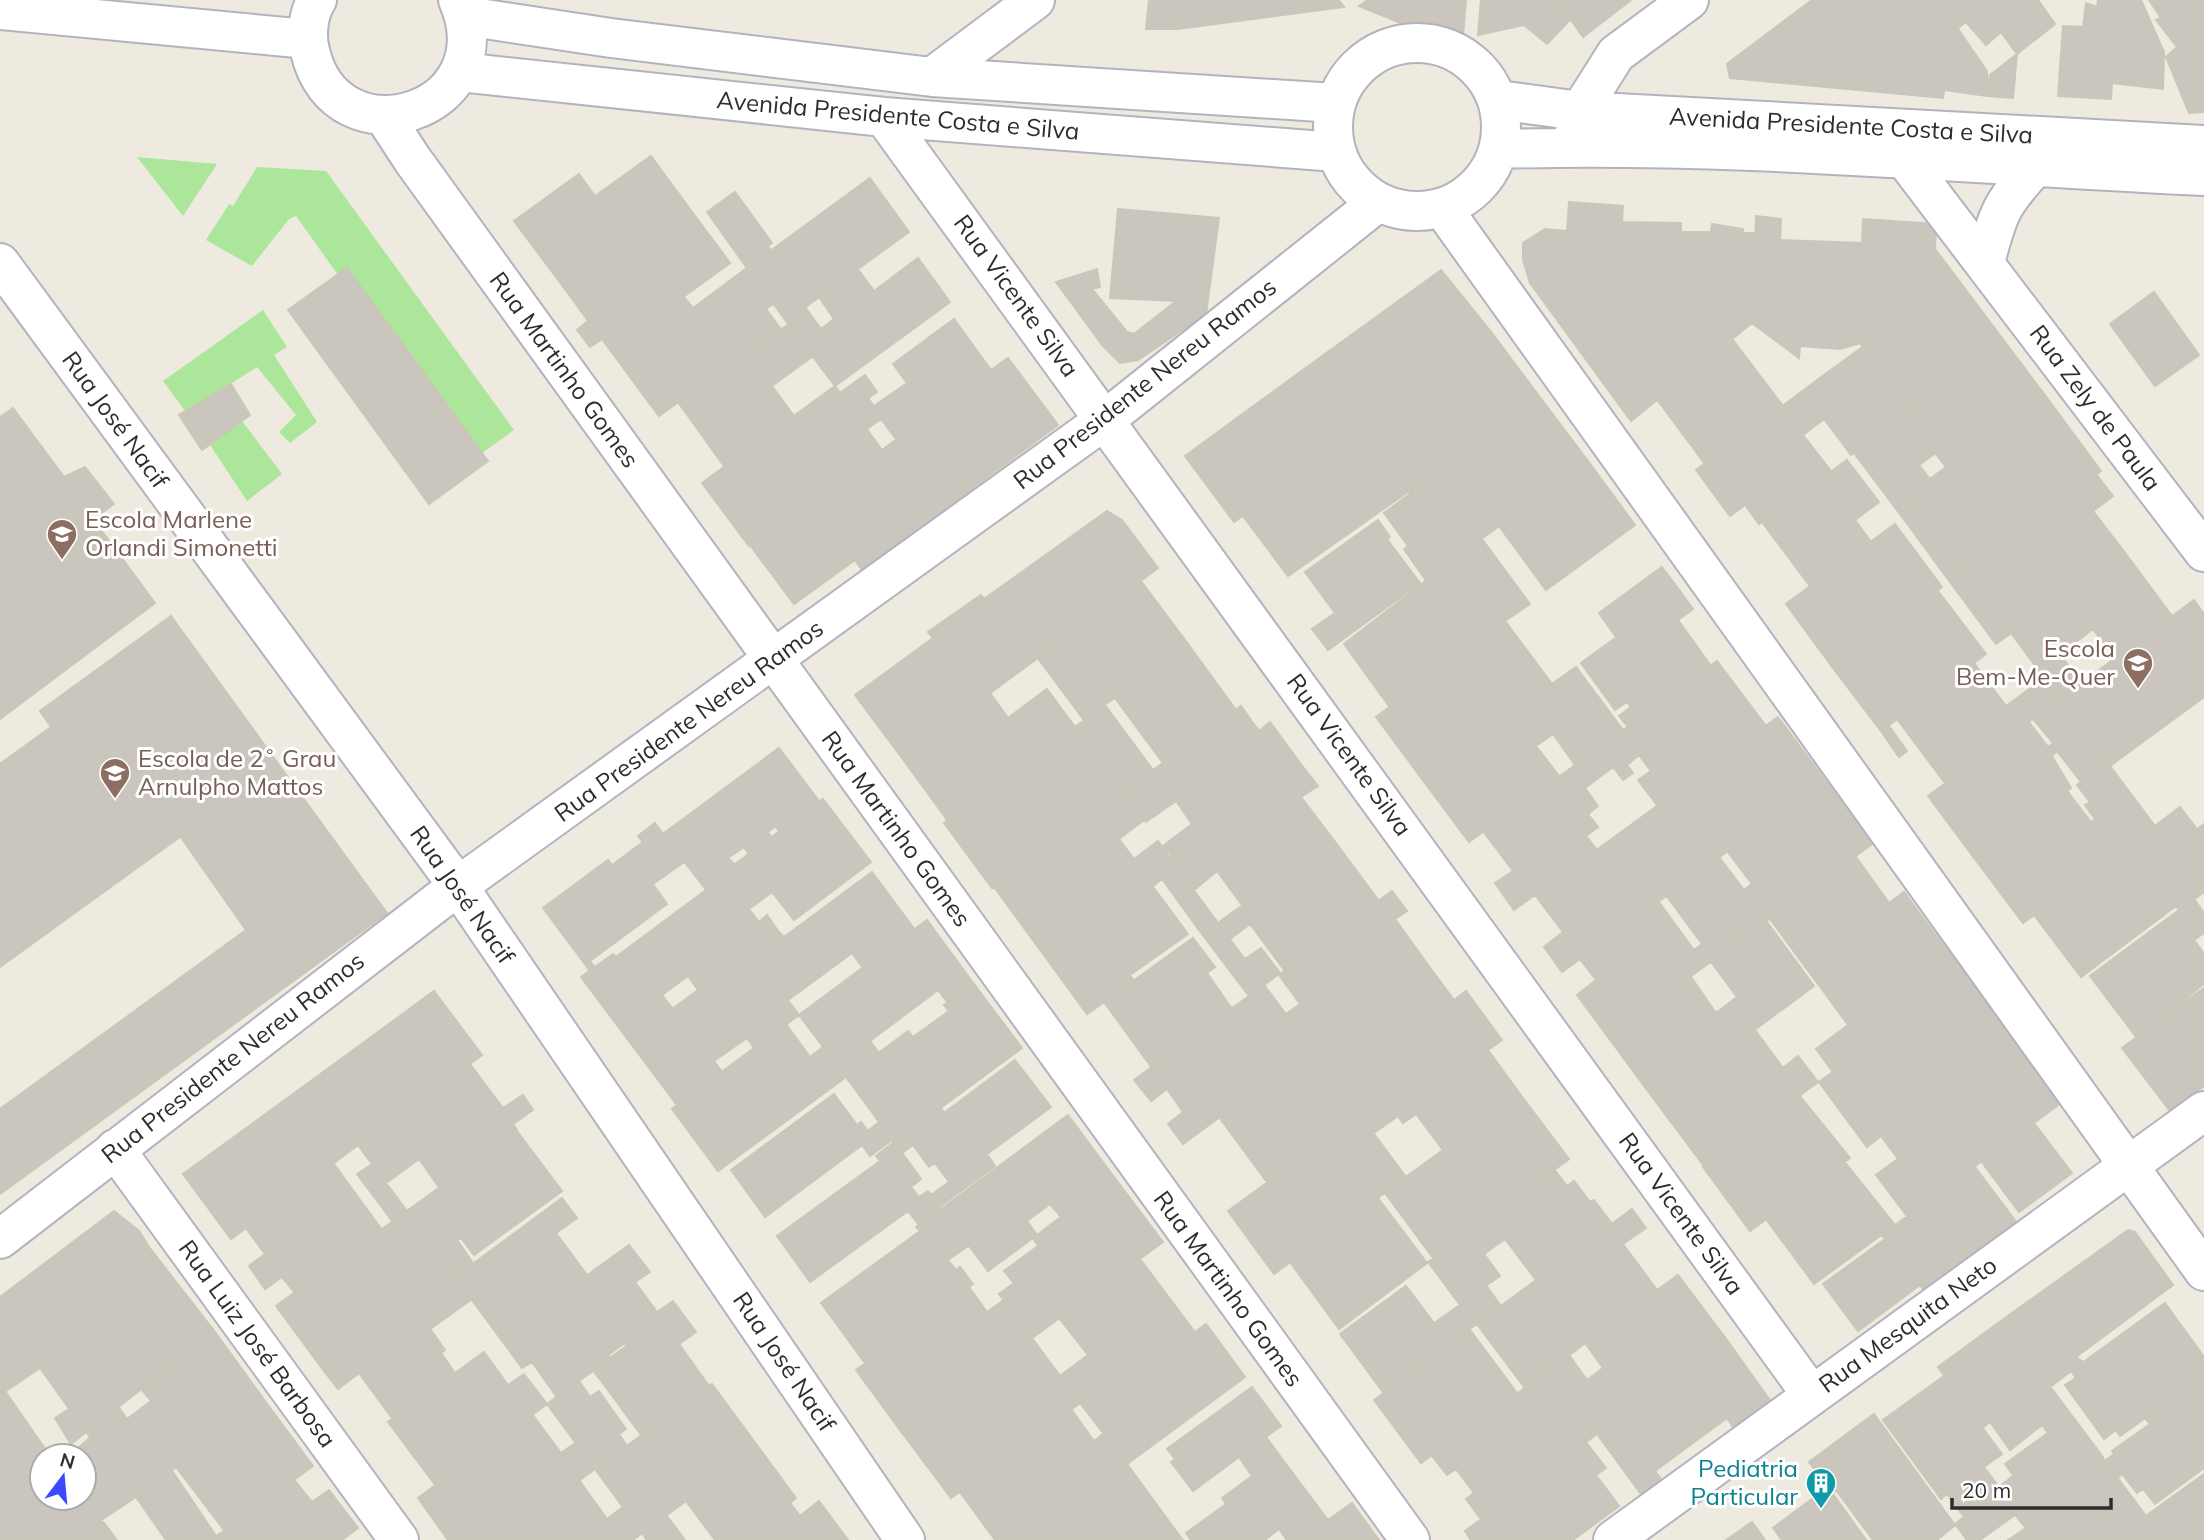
<svg xmlns="http://www.w3.org/2000/svg" width="2204" height="1540" font-family="Mulish,sans-serif">
<style>
.green{fill:#abe69a}
.building{fill:#cac6be;stroke:#cac6b8;stroke-width:2}
.lines{fill:none;stroke-linecap:round;stroke-linejoin:round}
.minor-casing{stroke:#b3b3c0;stroke-width:42}
.minor{stroke:#fff;stroke-width:38}
.labels{text-anchor:middle;stroke-width:6;stroke-linejoin:round;paint-order:stroke}
.street-label{font-size:24px;fill:#2d2d2d;stroke:#fff}
.education-label{font-size:24px;fill:#785e54;stroke:#fff;text-anchor:start}
.culture-label{font-size:24px;fill:#0d838f;stroke:#fff;text-anchor:end}
</style>
<rect width="100%" height="100%" fill="#eeeadf"/>
<path class="green" d="M137,157l80,7 -34,52z
M257,167l69,4 188,259 -32,23 -144,-178 -42,-59 -7,3 -37,47 -46,-26 23,-36 4,2z
M263,310l24,37 -13,8 43,67 -27,21 -11,-11 17,-17 -39,-48 -71,45 -23,-31z
M242,421l40,53 -35,27 -37,-56z"/>
<path class="building" d="M1149,0h28v29h-31z
M1177,0h162l5,7 -167,22z
M1368,0h98l-4,48 -103,-42z
M1481,0h74l14,21 -22,23 -23,-19 -46,10z
M1557,0h74l-48,37z
M1812,0h126l49,71 1,25 -44,-6 -1,8 -213,-20 -3,-14z
M1938,0h100l17,24 -38,30 -16,-22 -15,13 -20,-23 -8,6z
M2098,0h43l23,52 -1,37 -51,-6 -1,16 -53,-3 5,-70 20,1 3,-24 11,4z
M2149,0h55v112l-15,1 -23,-56 11,-10 -21,-27 5,-2z
M2017,54l-4,44 -25,-2 2,-21z
M651,156l33,45 -119,88 -51,-68 65,-47 16,22z
M870,178l39,54 -123,89 -39,-53z
M735,192l37,51 -4,3 3,5 -24,17 -40,-56z
M684,201l46,62 -120,87 -8,-11 -12,8 -13,-17 11,-9 -23,-32z
M1569,202l54,4 -1,16 59,1v9h30l1,-8 31,5v4h12l-3,90 -121,98 -101,-138 -7,-23v-17l22,-14 22,2z
M1118,209l101,9 -13,96 -68,46 -18,3 -17,-17 -47,-64 41,-13 3,18 -8,2 35,43 7,2 42,-33 -66,-3z
M1756,216l25,3 -1,21 82,3 1,-24 73,5 -1,25 22,29 -95,69 -1,-4 -21,6 -40,-3 -1,12 -47,-35z
M918,258l32,44 -115,84 -49,-65 19,-14 16,22 13,-10 -15,-22 38,-29 17,23z
M347,268l141,193 -59,43 -141,-194z
M747,268l27,35 -8,6 14,19 -121,88 -49,-66 74,-53 9,11z
M1441,270l51,63 -25,18 -5,-7 -58,42 5,8 -46,34 -49,-66z
M1957,278l48,64 -136,101 -49,-65z
M2154,292l45,63 -44,31 -45,-62z
M954,319l37,51 -95,69 -15,-20 -14,10 -27,-36 25,-18 12,17 -9,6 6,8 33,-23 -14,-19z
M789,324l24,32 -41,30 22,30 -70,50 -46,-64z
M1492,333l47,63 -98,72 -46,-63 14,-11 -5,-8 58,-42 5,7z
M1733,340l50,66 -78,58 -49,-66z
M2005,342l48,64 -114,85 -9,-12 16,-12 -11,-14 9,-6 -29,-39z
M1008,358l50,67 -126,93 -50,-68z
M1314,362l49,66 -129,94 -49,-66z
M1820,378l49,65 -18,12 -27,-36 -21,16 28,36 -72,53 -14,-19 -15,11 -34,-46z
M231,384l19,31 -48,35 -23,-35z
M835,386l47,64 -133,96 -47,-63z
M1539,396l49,65 -130,95 -49,-65z
M1395,405l46,63 -32,23 -46,-63z
M2053,406l48,65 -137,100 -47,-64z
M13,408l51,69 21,-10 29,37 -21,15 62,84 -155,116v-302z
M1915,408l29,39 -25,18 20,26 -22,16 -48,-64z
M1363,428l46,63 -121,85 -45,-60z
M1869,443l48,64 -14,11 -49,-65z
M882,450l53,71 -71,52 -9,-13 -61,44 -44,-59z
M1847,460l32,42 -24,18 16,22 -61,44 -48,-64z
M1588,461l47,64 -89,65 -47,-64z
M2096,474l17,22 -20,15 30,39 -112,83 -47,-62z
M1411,493l47,63 -33,23 -21,-30 4,-3 -24,-33z
M1917,507l47,64 -14,11 -47,-64z
M1107,511l15,9 36,48 -127,95 -47,-64z
M1378,520l12,17 -3,2 33,44 -92,67 -16,-21 23,-16 -30,-41z
M1895,524l47,63 -109,81 -47,-64z
M1482,539l48,65 -25,17 -47,-65z
M2123,550l49,66 -57,43 -22,-30 -33,25 21,29 -21,16 -49,-66z
M1458,556l47,65 -116,85 -45,-62z
M1662,567l18,24 -64,46 -17,-24z
M1964,571l47,62 -15,11 -46,-62z
M1141,581l47,63 -104,76 -47,-63z
M1680,591l13,18 -15,11 33,46 -84,60 -8,-10 12,-9 -4,-5 -12,8 -34,-47z
M1938,591l48,63 -105,77 -48,-63z
M981,595l50,68 -129,95 -47,-63 78,-57 -5,-6z
M2194,600l10,14v83l-94,69 -50,-67z
M171,616l108,149 -279,202v-203l51,-37 -11,-16z
M1505,621l47,63 -130,95 -46,-62z
M1188,644l48,66 -73,53 -48,-65z
M1717,661l49,65 -109,79 -19,-25 13,-9 -12,-16 -12,10 6,8 -10,7 -24,-32z
M1974,663l32,43 38,-28 16,21 -115,84 -48,-64z
M1576,667l47,63 -24,18 -47,-64z
M1552,684l47,64 -24,17 -22,-31 -17,12 23,30 -90,66 -47,-63z
M1047,689l28,38 -127,94 -46,-63 88,-65 18,25z
M2060,699l47,63 -26,20 -24,-31 -5,5 19,32 -96,71 -47,-63 101,-74 19,25 5,-4 -20,-24z
M1105,705l48,65 -30,22 -48,-65z
M1241,706l18,25 11,-9 30,41 -128,93 -9,-10 29,-22 -16,-23 -30,21 -23,-30z
M1778,717l47,63 -133,97 -46,-63z
M1889,726l18,25 -8,6 -18,-26z
M1075,727l48,65 -131,96 -48,-65z
M779,748l40,53 -40,30 -4,-5 -7,6 3,5 -22,17 -5,-7 -16,11 6,6 -30,23 -41,-53z
M1599,748l14,19 -28,21 13,18 -10,8 10,13 -12,9 11,14 -83,60 -19,-27 18,-12 -30,-40z
M2107,762l48,64 -132,97 -48,-64 92,-68 24,31 4,-3 -10,-14 5,-3 -13,-17z
M1300,763l18,23 -17,11 32,42 -91,66 -25,-34 -23,19 -24,-32z
M279,765l108,148 -387,281v-85l246,-179 -66,-94z
M1825,780l47,64 -133,97 -47,-64 27,-20 25,33 8,-6 -25,-33z
M1123,792l21,28 -25,19 15,20 24,-18 12,17 -129,93 -47,-64z
M823,799l48,63 -77,58 -22,-28 -23,17 10,13 8,-7 11,16 -27,20 -47,-64z
M2180,807l17,22 7,-5v67l-49,-65z
M1646,814l46,63 -130,95 -18,-25 19,-15 -28,-37z
M655,823l29,39 -31,22 14,20 -77,57 5,7 -5,3 -47,-63 65,-48 4,5 31,-23 -5,-6z
M2155,826l49,66 -25,18 -3,-4 -95,71 -47,-62z
M1333,839l46,62 -94,70 -35,-47 -20,15 -12,-16z
M1856,857l33,46 15,-11 14,19 -100,73 -48,-65z
M1170,858l48,65 -16,11 -40,-55 -9,7 -8,-10z
M872,872l43,58 -52,38 -11,-15 -64,47 -37,-49 27,-20 6,6z
M1145,876l43,58 -58,41 4,6 -47,33 -46,-63z
M1692,877l47,64 -131,96 -31,-42 19,-15 -16,-21 78,-58 36,49 8,-6 -36,-49z
M706,890l45,61 -53,39 -10,-14 -26,19 11,14 -44,32 -48,-64 32,-23 3,3z
M1392,891l15,20 -12,8 33,46 -116,84 -26,-35 14,-10 -21,-29z
M2194,899l10,14v20l-10,7 10,14v30l-67,54 -47,-62z
M1918,911l48,64 -133,97 -17,-23 32,-24 -30,-41z
M927,920l47,64 -26,19 -10,-13 -68,51 9,12 -33,24 -47,-62z
M1767,922l47,64 -27,20 -48,-65z
M1218,923l46,62 -15,11 -47,-62z
M1193,938l22,29 -8,6 25,36 -80,59 -48,-66z
M1739,941l48,65 -131,96 -48,-65 83,-60 25,36 21,-16 -26,-35z
M1261,948l19,25 -16,12 -19,-26z
M751,951l48,64 -45,33 -7,-10 -33,23 8,11 -45,33 -48,-64z
M1428,965l26,35 12,-9 22,30 -128,94 -48,-66z
M1966,975l48,64 -133,97 -48,-64z
M974,984l48,64 -128,94 -48,-65 62,-46 5,6 36,-26 -5,-6z
M1264,985l48,64 -129,95 -15,-20 15,-12 -16,-23 -16,12 -17,-21z
M2204,988v98l-34,25 -48,-63z
M434,991l48,64 -124,90 -47,-64z
M1488,1021l14,19 -14,10 32,44 -77,56 -27,-36 -13,9 -5,-7 -24,17 -14,-18z
M786,1024l24,33 13,-10 23,30 -128,94 -46,-62z
M1755,1030l28,38 15,-12 20,26 -114,84 -48,-64z
M2014,1039l47,64 -132,97 -48,-64z
M1312,1049l48,66 -93,67 -48,-65z
M1015,1060l36,47 -64,47 8,12 -56,41 -8,-12 18,-13 -14,-19 -6,4 -16,-22 -11,8 -8,-11 47,-34 3,5z
M470,1064l33,44 20,-13 10,15 -20,14 4,6 -78,57 -20,-28 -33,24 -28,-38z
M1833,1072l48,64 -14,11 -48,-65z
M311,1081l47,64 -127,94 -48,-65z
M834,1094l23,31 4,-3 7,9 11,-9 13,18 -22,16 -8,-11 -97,72 -34,-47z
M1520,1094l49,65 -114,84 -49,-66z
M1799,1095l51,63 -100,73 -47,-64z
M1068,1115l46,62 -53,40 -11,-13 -23,17 10,14 -49,36 -47,-62z
M1360,1115l46,62 -132,97 -46,-63z
M2034,1123l38,50 -53,39 -38,-51z
M517,1131l45,60 -88,64 -13,-17 -4,2 16,23 -18,14 -48,-66z
M894,1142l27,37 -10,8 8,10 9,-6 13,18 -22,16 -11,-14 -98,71 -33,-46 103,-75 -4,-5z
M1898,1159l31,41 -22,16 -31,-41z
M1844,1161l51,64 -81,59 -48,-65z
M334,1164l48,66 -87,63 -13,-16 -17,12 -16,-23 16,-12 -19,-26z
M372,1164l35,47 -14,11 -36,-48z
M1975,1167l42,56 -47,34 -41,-57z
M1554,1169l13,17 7,-5 16,21 4,-2 18,24 -76,56 -31,-41 -21,15 16,22 -13,9 -32,-42z
M1114,1177l49,65 -131,96 -33,-44 15,-11 -10,-12 34,-25 -5,-8z
M1406,1177l49,66 -22,15 -48,-65z
M562,1198l15,20 -21,15 31,42 -87,63 -45,-61z
M1378,1198l49,65 -88,66 -49,-67z
M1929,1200l46,64 -46,34 -9,-13 -62,46 -35,-47 62,-45 -3,-4z
M941,1209l27,37 -20,14 8,10 4,-3 13,17 -108,79 -44,-60 99,-72 -4,-4z
M1632,1209l14,19 -23,16 34,46 -108,80 -48,-64z
M114,1211l25,20 10,16 -14,8 20,27 -115,86 -40,-60v-11z
M407,1211l48,66 -131,94 -48,-65z
M2128,1230l7,2 38,53 -97,72 7,5 -33,25 -49,-66z
M1455,1243l46,63 -118,86 -43,-58 66,-48 28,37 26,-18 -32,-43z
M629,1245l21,27 -15,10 22,30 16,-11 6,8 -52,37 -2,-3 -17,12 3,3 -54,39 -25,-35 -10,6 -22,-30z
M149,1247l66,85 -129,100 -46,-64 115,-86 -20,-27z
M1140,1259l48,64 -108,80 -20,-27 28,-21 -29,-37z
M1678,1275l49,65 -130,94 -48,-64 20,-15 18,25 16,-12 -18,-25z
M455,1277l17,22 -42,30 -16,-23z
M969,1287l18,25 17,-12 28,38 -129,96 -47,-64z
M2165,1303l39,54v19l-84,60 -4,-6 -12,9 -39,-54 11,-7 -5,-7z
M414,1306l31,44 -4,3 14,20 -63,45 -33,-45 -21,16 -14,-18z
M1501,1306l48,64 -24,18 -49,-65z
M0,1308l40,60 -40,27z
M679,1309l17,23 -17,12 30,42 -67,50 -49,-66z
M2001,1321l99,132 -67,49 -28,-38 43,-31 -6,-8 -32,25 -20,-28 -8,6 -44,-61z
M1188,1323l7,9 11,-8 39,53 -118,87 -47,-61z
M1470,1330l47,63 -96,70 -47,-63z
M215,1332l50,69 -129,96 -50,-65 33,-24 8,11 24,-18 -9,-11z
M1032,1338l48,65 -129,95 -48,-64z
M1727,1340l47,66 -37,27 -10,-15 -72,53 9,12 -21,14 -46,-63z
M484,1352l24,33 16,-11 23,30 -111,82 -48,-64z
M1549,1370l48,64 -116,85 -15,-20 8,-6 -18,-24 -9,6 -15,-19z
M1944,1376l58,78 -18,13 15,20 14,-11 20,26 -53,38h-13l-12,-16 9,-7 -17,-23 -6,5 -58,-79z
M2204,1376v92l-49,36 -12,-15 -6,4 -15,-19 -4,4 -13,-17 9,-7 -2,-3 38,-27 -5,-6z
M579,1381l11,16 9,-6 27,38 -7,5 8,12 -32,23 -48,-65z
M712,1384l47,64 -117,85 -47,-64z
M1252,1387l29,39 -15,11 14,19 -28,20 -13,-19 -46,34 -22,-29 4,-3 -8,-10z
M5,1391l45,65h-8v11l-42,29v-101z
M265,1401l48,65 -89,64 -48,-63z
M69,1409l17,23 -15,12 -16,-26z
M1071,1409l23,32 9,-7 24,30 -103,76h-29l-35,-48z
M532,1414l29,39 14,-10 20,26 -97,71h-50l-30,-42z
M1874,1414l81,111 -18,15h-64l-37,-50 -4,3 -23,-31z
M91,1437l45,60 -65,43h-71v-44l42,-29v31h42v-11l9,-7 -9,-12v-12h-9l-3,-3z
M1586,1442l20,26 -10,7 23,31 -46,34h-102l-6,-9z
M759,1448l37,50 -6,5 10,13 -33,24h-52l-29,-39z
M2100,1453l5,8 59,79h-103l-28,-38z
M1280,1456l48,64 -26,20h-15l-8,-11 -14,11h-74l-5,-7 40,-29 -4,-6z
M1127,1464l49,67 -12,9h-140z
M171,1469l45,67 -5,4h-45l-30,-43z
M2204,1474v66h-40l-18,-24z
M294,1480l18,22 17,-12 29,38 -16,12h-131z
M579,1480l28,39 16,-12 19,26 -9,7h-135z
M1828,1487l38,53h-84l-9,-12z
M819,1501l29,39h-81l33,-24z
M2033,1502l28,38h-53l18,-12 -11,-13z
M1352,1503l27,37h-77l26,-20z
M667,1516l18,24h-38l-5,-7z
M101,1519l16,21h-46z
M1752,1522l13,18h-39z
M1176,1531l7,9h-19z"/>
<g class="lines">
<g class="minor-casing">
<path id="minor" d="M317,0c-9,13 -11,36 -7,51 26,114 197,62 148,-51
M0,10l307,29
M465,16l146,22 321,39 403,26
M1333 127a84 84 0 1 1 168 0a84 84 0 1 1-168 0Z
M460,72l424,45 452,35
M932,77l103,-77
M1498,100l82,11 624,34
M384,116l28,43 998,1381
M884,117l927,1277
M1575,131l5,-20 36,-57 73,-54
M1894,145l310,407
M1500,149c235,-7 469,16 704,27
M1443,209l761,1062
M0,263l458,623 447,654
M1985,263c13,-51 16,-59 52,-98
M115,1149l284,391
M0,1239l458,-353 648,-467 271,-216
M1613,1540l591,-429"/>
</g>
<use href="#minor" class="minor"/>
</g>
<defs>
<g id="university-pin" transform="scale(1.575)"><path d="M0 17L-7.5 6A9.5 9.5 0 1 1 7.5 6Z" fill="#8d6e63" stroke="#fff"/><path d="M0-5L7-2L0 1L-7-2ZM-4 1L0 2.5L4 1V4Q0 6-4 4Z" fill="#fff"/></g>
<g id="school-pin" transform="scale(1.575)"><path d="M0 17L-7.5 6A9.5 9.5 0 1 1 7.5 6Z" fill="#8d6e63" stroke="#fff"/><path d="M0-5L7-2L0 1L-7-2ZM-4 1L0 2.5L4 1V4Q0 6-4 4Z" fill="#fff"/></g>
<g id="building-pin" transform="scale(1.575)"><path d="M0 17L-7.5 6A9.5 9.5 0 1 1 7.5 6Z" fill="#0f9aa8" stroke="#fff"/><path d="M-4-6H4V6H1V3H-1V6H-4ZM-2.5-4.3h1.7v1.8h-1.7ZM.8-4.3h1.7v1.8H.8ZM-2.5-1h1.7V.8h-1.7ZM.8-1h1.7V.8H.8Z" fill="#fff"/></g>
</defs>
<g fill-rule="evenodd">
<use href="#university-pin" x="62" y="534"/>
<use href="#school-pin" x="2138" y="663"/>
<use href="#school-pin" x="115" y="773"/>
<use href="#building-pin" x="1821" y="1483"/>
</g>
<g class="labels">
<g class="street-label">
<text transform="translate(898 116) rotate(5)" y="8">Avenida Presidente Costa e Silva</text>
<text transform="translate(1851 126) rotate(3)" y="8">Avenida Presidente Costa e Silva</text>
<text transform="translate(1016 296) rotate(54)" y="8">Rua Vicente Silva</text>
<text transform="translate(564 370) rotate(54)" y="8">Rua Martinho Gomes</text>
<text transform="translate(1145 384) rotate(-38)" y="8">Rua Presidente Nereu Ramos</text>
<text transform="translate(2095 408) rotate(53)" y="8">Rua Zely de Paula</text>
<text transform="translate(115 420) rotate(54)" y="8">Rua José Nacif</text>
<text transform="translate(689 721) rotate(-36)" y="8">Rua Presidente Nereu Ramos</text>
<text transform="translate(1349 755) rotate(54)" y="8">Rua Vicente Silva</text>
<text transform="translate(896 829) rotate(54)" y="8">Rua Martinho Gomes</text>
<text transform="translate(462 895) rotate(55)" y="8">Rua José Nacif</text>
<text transform="translate(233 1058) rotate(-38)" y="8">Rua Presidente Nereu Ramos</text>
<text transform="translate(1681 1214) rotate(54)" y="8">Rua Vicente Silva</text>
<text transform="translate(1228 1289) rotate(54)" y="8">Rua Martinho Gomes</text>
<text transform="translate(1908 1325) rotate(-36)" y="8">Rua Mesquita Neto</text>
<text transform="translate(257 1344) rotate(54)" y="8">Rua Luiz José Barbosa</text>
<text transform="translate(784 1362) rotate(56)" y="8">Rua José Nacif</text>
</g>
<g class="education-label">
<text x="85" y="528">Escola Marlene<tspan x="85" dy="28">Orlandi Simonetti</tspan></text>
<text x="2115" y="657" text-anchor="end">Escola<tspan x="2115" dy="28">Bem-Me-Quer</tspan></text>
<text x="138" y="767">Escola de 2˚ Grau<tspan x="138" dy="28">Arnulpho Mattos</tspan></text>
</g>
<g class="culture-label">
<text x="1798" y="1477">Pediatria<tspan x="1798" dy="28">Particular</tspan></text>
</g>
</g>
<g transform="translate(63 1477) rotate(16)"><circle r="33" fill="#ffffff" stroke="#ababab" stroke-width="2"/>
<path d="M0-5L12 26L0 18L-12 26Z" fill="#3b48ff"/>
<text y="-10" font-size="19" font-weight="bold" text-anchor="middle" fill="#2d2d2d">N</text>
</g>
<path d="M1952 1498v10h159v-10" fill="none" stroke="#2d2d2d" stroke-width="3.5"/>
<text x="1962" y="1498" font-size="21" fill="#2d2d2d" stroke="#ffffff" stroke-width="5" paint-order="stroke">20 m</text>
</svg>
